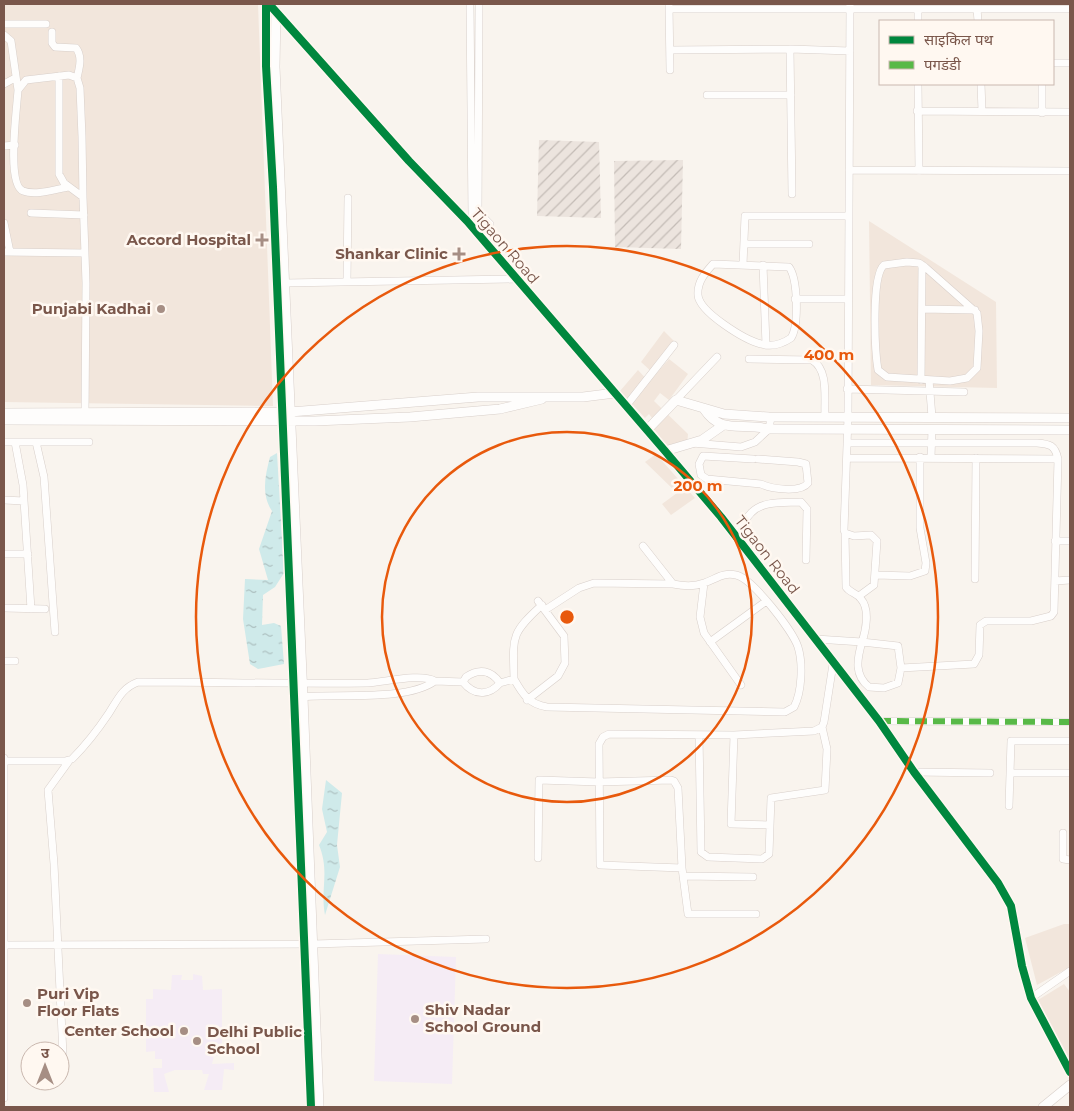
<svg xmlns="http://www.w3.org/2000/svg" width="1074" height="1111" font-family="Montserrat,'Noto Sans Devanagari',sans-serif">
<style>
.residential{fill:#f2e6dc}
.industrial{fill:url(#industrial-furrows)}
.education{fill:#f5ecf5}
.water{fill:url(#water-ripples)}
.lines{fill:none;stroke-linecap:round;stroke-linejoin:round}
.minor-casing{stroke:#d8cfca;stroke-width:8}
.tertiary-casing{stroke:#d8cfca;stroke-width:10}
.minor{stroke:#fefdfc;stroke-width:7}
.tertiary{stroke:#fefdfc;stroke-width:9}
.quiet{stroke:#58b947;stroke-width:6;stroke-dasharray:12 6;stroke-linecap:butt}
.cycleway-casing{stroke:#fff8f1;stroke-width:11}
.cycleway{stroke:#00873e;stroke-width:8}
.ring{fill:none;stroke:#e8590c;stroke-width:2.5}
.poi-dot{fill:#a68e84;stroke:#fff8f1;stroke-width:2}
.labels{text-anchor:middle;stroke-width:5;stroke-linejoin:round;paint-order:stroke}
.poi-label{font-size:15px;font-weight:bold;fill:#7a574b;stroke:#fff8f1;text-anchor:end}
.street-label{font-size:15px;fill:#7a574b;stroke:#fff8f1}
.centre{fill:#e8590c;stroke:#fff8f1;stroke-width:2.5}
.ring-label{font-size:15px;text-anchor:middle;font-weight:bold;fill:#e8590c;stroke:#fff8f1;stroke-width:5;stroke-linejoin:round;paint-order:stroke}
</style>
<defs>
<pattern id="industrial-furrows" width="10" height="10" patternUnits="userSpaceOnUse" patternTransform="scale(1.25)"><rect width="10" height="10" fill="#ece4de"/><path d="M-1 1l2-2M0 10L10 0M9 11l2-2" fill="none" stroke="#c4bcb6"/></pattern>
<pattern id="water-ripples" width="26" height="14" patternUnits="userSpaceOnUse" patternTransform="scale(1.25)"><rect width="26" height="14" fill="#cfeaea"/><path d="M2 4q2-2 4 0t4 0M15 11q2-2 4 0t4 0" fill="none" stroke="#adc0c0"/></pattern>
</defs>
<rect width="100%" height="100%" fill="#f9f4ee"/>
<path class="residential" d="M4,4h254l15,402 -269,-4z
M869,221l127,81 1,86 -126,-3z
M664,331l12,12 -23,30 -12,-11z
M669,359l19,15 -19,26 -9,-7 -6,8 34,33 -1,12 -16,4 -23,-28 4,-4 -3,-4 -4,4 -25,-27 18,-21 11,12z
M656,454l39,44 -24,17 -9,-11 15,-11 -32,-31z
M1064,924h6v43l-33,18 -12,-47z
M1064,984l6,8v68l-32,-60z"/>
<path class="industrial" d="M539,140l60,2 2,76 -64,-2z
M683,160l-2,89 -66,-2 -1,-86z"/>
<path class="education" d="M378,954l78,3 -4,127 -78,-3z
M193,974l9,2 1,14 19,-1v67h-8l-2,8 22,-1v7l-10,-1 -2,21h-18l5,-16h-6l-1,-4h-27l-11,4 5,18h-15l-1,-24h9v-9h-7v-8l-9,1v-53h7v-10l18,1 1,-15h10l-1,5h12z"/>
<path class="water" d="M277,453l7,120 -9,14 -12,8 -1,30 12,-2 7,3 3,38 -26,5 -8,-5 -7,-45 2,-40 23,1 -9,-31 13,-38c-11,-17 -7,-35 -2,-54z
M326,780l16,13 -5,52 3,22 -15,48c-5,-26 5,-43 -6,-70l8,-13 -5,-23z"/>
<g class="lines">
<g class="minor-casing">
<path id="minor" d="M470,4l2,212
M850,4l-2,413 -4,113 1,3 9,3 17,-1 6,6 -3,44 -15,11
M669,6l1,64
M669,9h401
M977,9l1,12
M918,21v-12
M4,24h42
M52,32v11l3,4 21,1c7,9 3,21 1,30
M4,35l7,6 7,49
M790,49l2,145
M670,50l120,-1 60,2
M1053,63h17
M59,76v98l5,9 19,14 3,86 -1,133
M4,84l11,-6
M918,84l1,87
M981,84l1,27
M1042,84v29
M707,95h84
M917,111l153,1
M4,146l11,-1
M849,170l221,1
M69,187c-13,2 -33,9 -46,4 -17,-7 -6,-83 -5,-101l8,-10 43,-5 8,3 3,10 2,49 1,60
M31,213l53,2
M478,215l1,-211
M475,216l8,1 7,7 -1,9 -5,7
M4,223l6,29
M744,244h65
M4,252l81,1
M907,262l12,1 6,4 52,46 2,18 -2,37 -10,10 -17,3 -63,-4 -9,-7c-3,-18 -7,-94 6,-105z
M713,264l76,3c9,12 10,59 2,71 -9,6 -20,9 -30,6 -16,-4 -62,-32 -63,-49 -1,-13 7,-22 15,-31z
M743,265l2,-49h103
M763,265l3,80
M347,281l1,-83
M285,283l231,-4
M795,299h52
M922,309l53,1
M749,359l63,1c17,10 12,38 13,56
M921,380l1,-115
M929,380l3,37
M847,389l117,3
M676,400l41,-43
M626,406l48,-61
M4,442h85
M15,442l8,43 8,124
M36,442l8,35 11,155
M692,443l49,4 14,-5 14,-13 2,-12
M931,457l1,-28
M847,458l211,1
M753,459l-50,-3 -4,8 2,11 6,4 54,5c10,5 40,9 47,-1l-2,-19 -8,-2 -40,-3
M4,500l20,1
M845,533l1,54c4,6 11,6 15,12 9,10 5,31 1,43l36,4 3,22
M733,535c10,-8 10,-14 18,-22 12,-13 34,-10 50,-11l6,7 -1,51
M1055,541h15
M4,554h24
M876,575l34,1 15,-5 1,-8 -6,-35v-71
M975,579l1,-121
M1055,581l15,-1
M704,583l-4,34 4,16 37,52
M4,608l41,1
M545,610l34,-22 15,-5 79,1
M816,639l46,3c-5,17 -8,33 7,45l15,1 14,-5 3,-15 73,-4 5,-9 1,-30 6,-4h45l20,-5 3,-4 4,-153c-3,-14 -8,-15 -21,-16h-190
M710,642l55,-40
M4,661h11
M514,679c-1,-42 -4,-45 28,-74
M435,681l28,1c11,14 26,14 37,1 -9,-13 -21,-15 -34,-6l-3,5
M500,683l14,-4c9,16 15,25 33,28l238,5 9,-5c8,-15 9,-44 4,-60 -5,-16 -46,-69 -62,-72 -13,-3 -20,4 -32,8 -10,4 -21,3 -31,1l-30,-38
M527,700l31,-24 7,-13 -1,-27 -26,-35
M879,721l191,1
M699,735l2,117 7,5 54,2 7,-5 2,-56 54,-8 2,-41 -5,-22
M734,735l-3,89 39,1
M4,761h61l7,-2c13,-13 27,-31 37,-46 9,-14 13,-25 29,-31 77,0 153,2 230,1 17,-1 53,-10 67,-2 -29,21 -98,12 -135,16
M914,772l76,1
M1010,773h60
M1009,806l2,-65h59
M1063,833v26l7,1
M538,858l1,-78 60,2 72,-2 3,1 4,7 4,80 6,46h68
M682,868l-82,-3 -1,-121 4,-7 6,-3 125,1 80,-4 8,-4 2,-5 9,-58
M683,876l70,1
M4,945l309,-1 173,-5
M1031,998l39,-27
M63,1055l-9,-191 -6,-74 21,-29
M4,1098v-340"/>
</g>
<g class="tertiary-casing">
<path id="tertiary" d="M266,4v62l7,121 38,920
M269,4l140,157 58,60 198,230 56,66 158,204 35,51 84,111 13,23 11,60 9,32 39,74
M276,11l-1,56 28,630 16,410
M704,409c17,26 37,13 65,20l301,1
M4,413l286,-1 188,-15h105l32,-4
M4,420l311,1 95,-4 90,-8 42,-10
M647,430l29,-30 48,14 45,3 301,1
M665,451l37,-11 20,-14
M1043,1107l27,-22"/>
</g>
<use href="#minor" class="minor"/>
<use href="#tertiary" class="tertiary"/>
<path class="quiet" d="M879,721l191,1"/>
<g class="cycleway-casing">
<path id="cycleway" d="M266,4v62l7,121 38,920
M269,4l140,157 58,60 198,230 56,66 158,204 35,51 84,111 13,23 11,60 9,32 39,74"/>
</g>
<use href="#cycleway" class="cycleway"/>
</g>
<g class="ring">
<circle cx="567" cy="617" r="185"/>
<circle cx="567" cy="617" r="371"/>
</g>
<g class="poi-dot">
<path d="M259.5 232.5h5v5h5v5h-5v5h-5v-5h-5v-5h5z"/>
<path d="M456.5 246.5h5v5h5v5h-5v5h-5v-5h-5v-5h5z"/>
<circle cx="161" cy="309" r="5"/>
<circle cx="27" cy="1003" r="5"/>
<circle cx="415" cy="1019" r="5"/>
<circle cx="184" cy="1031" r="5"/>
<circle cx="197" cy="1041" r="5"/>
</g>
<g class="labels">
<g class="poi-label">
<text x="251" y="245">Accord Hospital</text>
<text x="448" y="259">Shankar Clinic</text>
<text x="151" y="314">Punjabi Kadhai</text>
<text x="37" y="999" text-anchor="start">Puri Vip<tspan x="37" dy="17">Floor Flats</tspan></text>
<text x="425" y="1015" text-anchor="start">Shiv Nadar<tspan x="425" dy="17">School Ground</tspan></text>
<text x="174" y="1036">Center School</text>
<text x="207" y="1037" text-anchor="start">Delhi Public<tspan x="207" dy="17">School</tspan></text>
</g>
<g class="street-label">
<text transform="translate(505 246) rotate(49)" y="5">Tigaon Road</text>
<text transform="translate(767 555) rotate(52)" y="5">Tigaon Road</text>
</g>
</g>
<circle cx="567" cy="617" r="8" class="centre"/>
<g class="ring-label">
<text x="829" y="360">400 m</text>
<text x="698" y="491">200 m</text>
</g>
<rect width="1074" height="1111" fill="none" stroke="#7a574b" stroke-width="10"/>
<rect x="879" y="20" width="175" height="65" fill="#fff8f1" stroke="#cab8af"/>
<rect x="889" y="36" width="25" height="8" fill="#00873e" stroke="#cab8af"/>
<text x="924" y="45" font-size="15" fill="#7a574b">साइकिल पथ</text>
<rect x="889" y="61" width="25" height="8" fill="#58b947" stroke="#cab8af"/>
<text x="924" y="70" font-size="15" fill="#7a574b">पगडंडी</text>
<g transform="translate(45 1066)"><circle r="24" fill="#fff8f1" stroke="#cab8af"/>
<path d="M0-4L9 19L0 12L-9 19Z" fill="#a68e84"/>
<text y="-8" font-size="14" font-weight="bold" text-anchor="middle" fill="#7a574b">उ</text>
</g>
</svg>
